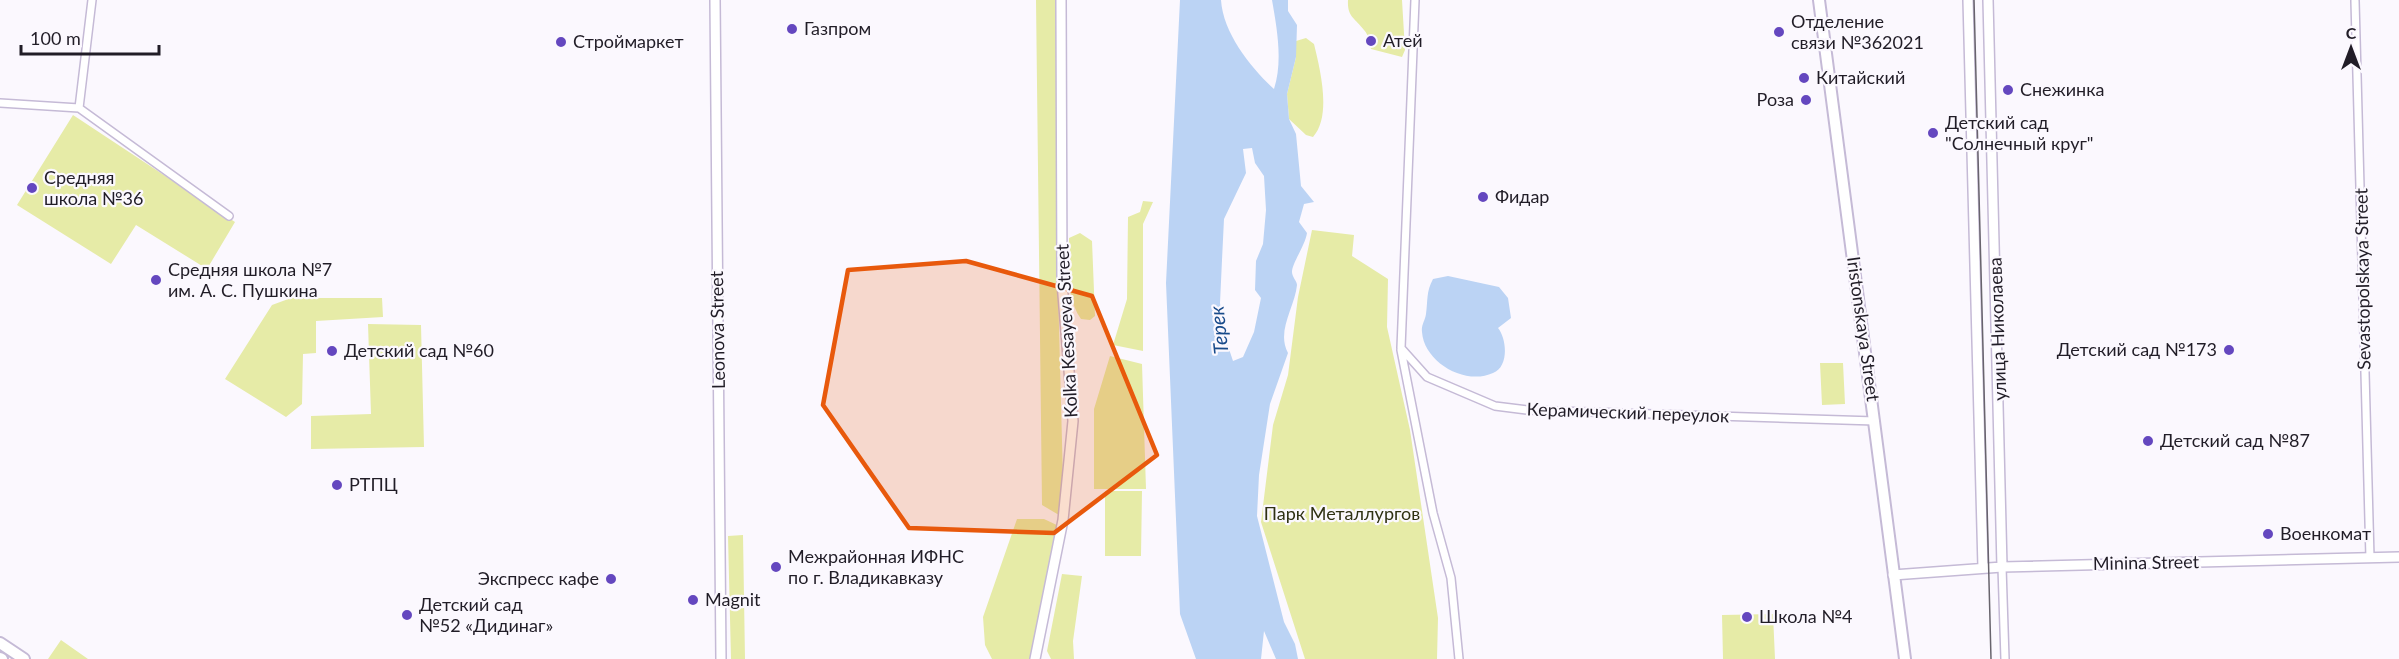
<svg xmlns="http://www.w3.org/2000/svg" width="2399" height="659" font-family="Lato,sans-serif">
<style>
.green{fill:#e6eba7}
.water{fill:#bbd3f4;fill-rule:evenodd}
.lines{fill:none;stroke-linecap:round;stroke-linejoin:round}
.minor-casing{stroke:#c5bad6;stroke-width:10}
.tertiary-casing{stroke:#c5bad6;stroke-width:12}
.secondary-casing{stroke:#c5bad6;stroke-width:14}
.primary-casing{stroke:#c5bad6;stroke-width:14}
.minor{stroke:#fff;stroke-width:7}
.tertiary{stroke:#fff;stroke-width:9}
.secondary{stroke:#fff;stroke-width:10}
.primary{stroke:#fff;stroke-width:10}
.tram{stroke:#68646d;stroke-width:1.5}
.marked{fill:#e8590c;fill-opacity:0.2;stroke:#e8590c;stroke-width:4.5;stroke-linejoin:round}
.poi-dot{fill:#6447bf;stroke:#fbf8fe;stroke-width:2}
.labels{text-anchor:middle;stroke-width:4.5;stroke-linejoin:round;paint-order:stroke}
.poi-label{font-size:18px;fill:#211d27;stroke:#fbf8fe;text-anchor:start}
.street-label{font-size:18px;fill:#211d27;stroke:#fbf8fe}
.park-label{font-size:18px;fill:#2f3113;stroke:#fbf8fe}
.water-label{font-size:20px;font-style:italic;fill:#184a8a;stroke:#fbf8fe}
</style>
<rect width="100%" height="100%" fill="#fbf8fe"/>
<path class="green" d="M1036,0h20v212l8,306 -22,-13z
M1348,0h54l3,50 -3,7 -31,-8c-2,-6 -2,-14 -7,-19 -9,-12 -17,-13 -16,-30z
M1306,38l8,6c6,25 18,72 -1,93l-7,-2 -17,-16 -2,-25 9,-37v-16z
M73,115l162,107 -28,47 -71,-44 -25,39 -94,-59z
M1143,201l10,1 -10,22v127l-30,-6 14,-46 1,-82 12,-5z
M1312,230l42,5 -2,21 36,23 -1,48 23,103 28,188 -1,41h-132l-44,-137 12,-97 15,-50 10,-78z
M1080,233l12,8 3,75 -5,4 -9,-1c-16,-23 -12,-55 -12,-81z
M291,298h91l1,19 -67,4v32l-13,1 -1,50 -16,13 -61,-38 47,-74z
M368,324l53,1 3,122 -113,2v-33l60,-2z
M1110,356l32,8 4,125h-52v-80z
M1843,363l2,41 -23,1 -2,-42z
M1105,491h37l-1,65h-36z
M1017,519h27l17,8 -29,132h-40l-7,-14 -2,-28z
M743,535l2,124h-14l-3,-123z
M1062,574l20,2 -9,65 1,18h-23l-4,-8z
M1773,614l2,45h-52l-1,-44z
M61,640l27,19h-40z"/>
<path class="water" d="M1180,0h41c2,33 30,68 53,89 9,-28 3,-60 -2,-89h16v11l9,14 -1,32 -9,37 2,25 7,15 5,52 13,16 -10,2 -5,18 8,11c-2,13 -15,30 -15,39 0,5 5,9 5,13 -2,22 -21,46 -9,68l-18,51 -11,71 -2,41 27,106 11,22 3,15h-22l-12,-28 -3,28h-65l-16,-45 -14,-331zM1252,148l3,15 9,13 2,34 -3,34 -7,17 -1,29 6,8 -7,34 -11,25 -10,4 -8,-24 -5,-34 2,-43 2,-41 22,-46 -3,-24z
M1448,276l51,11 9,11 3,20 -13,10c9,11 11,39 -5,45 -28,13 -69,-11 -71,-41 -1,-7 3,-11 4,-18 2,-14 0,-22 7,-35z"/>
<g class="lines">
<g class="minor-casing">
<path id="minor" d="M1415,0l-14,348 26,29 68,29 32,4 348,11
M2355,1l15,557
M0,103l79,5 13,-108
M79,108l150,108
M1401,350l32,163 18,65 8,81
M2002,567l3,92"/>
</g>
<g class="tertiary-casing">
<path id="tertiary" d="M715,0l6,659
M1968,0l15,568
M1988,0l14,567
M1893,575l109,-8 397,-10
M1035,659l28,-139 10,-99 -11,-139 -1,-282"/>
</g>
<g class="secondary-casing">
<path id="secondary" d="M1819,0l86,659"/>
</g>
<g class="primary-casing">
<path id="primary" d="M0,643l24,16
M0,658l2,1"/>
</g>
<use href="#minor" class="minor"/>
<use href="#tertiary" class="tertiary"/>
<use href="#secondary" class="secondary"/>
<use href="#primary" class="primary"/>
<path class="tram" d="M1974,0l17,659"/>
</g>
<path class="marked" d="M966,261l126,35 65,159 -103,78 -145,-5 -86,-123 25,-135z"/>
<g class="poi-dot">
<circle cx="792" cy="29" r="6"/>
<circle cx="1779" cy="32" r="6"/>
<circle cx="1371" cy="41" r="6"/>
<circle cx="561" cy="42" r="6"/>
<circle cx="1804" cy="78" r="6"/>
<circle cx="2008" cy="90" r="6"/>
<circle cx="1806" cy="100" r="6"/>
<circle cx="1933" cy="133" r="6"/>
<circle cx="32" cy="188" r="6"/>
<circle cx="1483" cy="197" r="6"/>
<circle cx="156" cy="280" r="6"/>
<circle cx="2229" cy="350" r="6"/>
<circle cx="332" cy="351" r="6"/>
<circle cx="2148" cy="441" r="6"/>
<circle cx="337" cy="485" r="6"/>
<circle cx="2268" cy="534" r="6"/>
<circle cx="776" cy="567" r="6"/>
<circle cx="611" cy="579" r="6"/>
<circle cx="693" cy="600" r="6"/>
<circle cx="407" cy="615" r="6"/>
<circle cx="1747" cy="617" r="6"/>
</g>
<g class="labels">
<g class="poi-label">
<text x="1791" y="28">Отделение<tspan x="1791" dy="21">связи №362021</tspan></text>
<text x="804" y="35">Газпром</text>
<text x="1383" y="47">Атей</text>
<text x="573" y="48">Строймаркет</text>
<text x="1816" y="84">Китайский</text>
<text x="2020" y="96">Снежинка</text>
<text x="1794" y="106" text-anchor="end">Роза</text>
<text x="1945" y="129">Детский сад<tspan x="1945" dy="21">"Солнечный круг"</tspan></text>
<text x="44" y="184">Средняя<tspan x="44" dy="21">школа №36</tspan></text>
<text x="1495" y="203">Фидар</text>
<text x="168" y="276">Средняя школа №7<tspan x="168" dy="21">им. А. С. Пушкина</tspan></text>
<text x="2217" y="356" text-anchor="end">Детский сад №173</text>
<text x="344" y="357">Детский сад №60</text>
<text x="2160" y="447">Детский сад №87</text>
<text x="349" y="491">РТПЦ</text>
<text x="2280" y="540">Военкомат</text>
<text x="788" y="563">Межрайонная ИФНС<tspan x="788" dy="21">по г. Владикавказу</tspan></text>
<text x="599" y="585" text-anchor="end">Экспресс кафе</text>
<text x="705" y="606">Magnit</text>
<text x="419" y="611">Детский сад<tspan x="419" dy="21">№52 «Дидинаг»</tspan></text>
<text x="1759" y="623">Школа №4</text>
</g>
<g class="street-label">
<text transform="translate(2363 279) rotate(-91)" y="6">Sevastopolskaya Street</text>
<text transform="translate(1863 329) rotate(82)" y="6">Iristonskaya Street</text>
<text transform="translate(1998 329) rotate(-92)" y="6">улица Николаева</text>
<text transform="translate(718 330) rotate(-91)" y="6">Leonova Street</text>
<text transform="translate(1067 331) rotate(-93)" y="6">Kolka Kesayeva Street</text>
<text transform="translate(1628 413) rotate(2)" y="6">Керамический переулок</text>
<text transform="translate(2146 563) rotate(-1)" y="6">Minina Street</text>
</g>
<g class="park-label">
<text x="1342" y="520">Парк Металлургов</text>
</g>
<g class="water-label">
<text transform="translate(1219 330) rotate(-96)" y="7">Терек</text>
</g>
</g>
<g transform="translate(2351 48)" stroke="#fbf8fe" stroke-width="4.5" paint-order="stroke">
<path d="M0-4.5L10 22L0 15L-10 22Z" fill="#211d27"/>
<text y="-9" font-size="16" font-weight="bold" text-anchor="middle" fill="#211d27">С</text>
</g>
<path d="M21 45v9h138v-9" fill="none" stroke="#211d27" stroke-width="3"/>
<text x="30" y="45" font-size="18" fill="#211d27" stroke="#fbf8fe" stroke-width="4.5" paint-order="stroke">100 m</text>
</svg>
